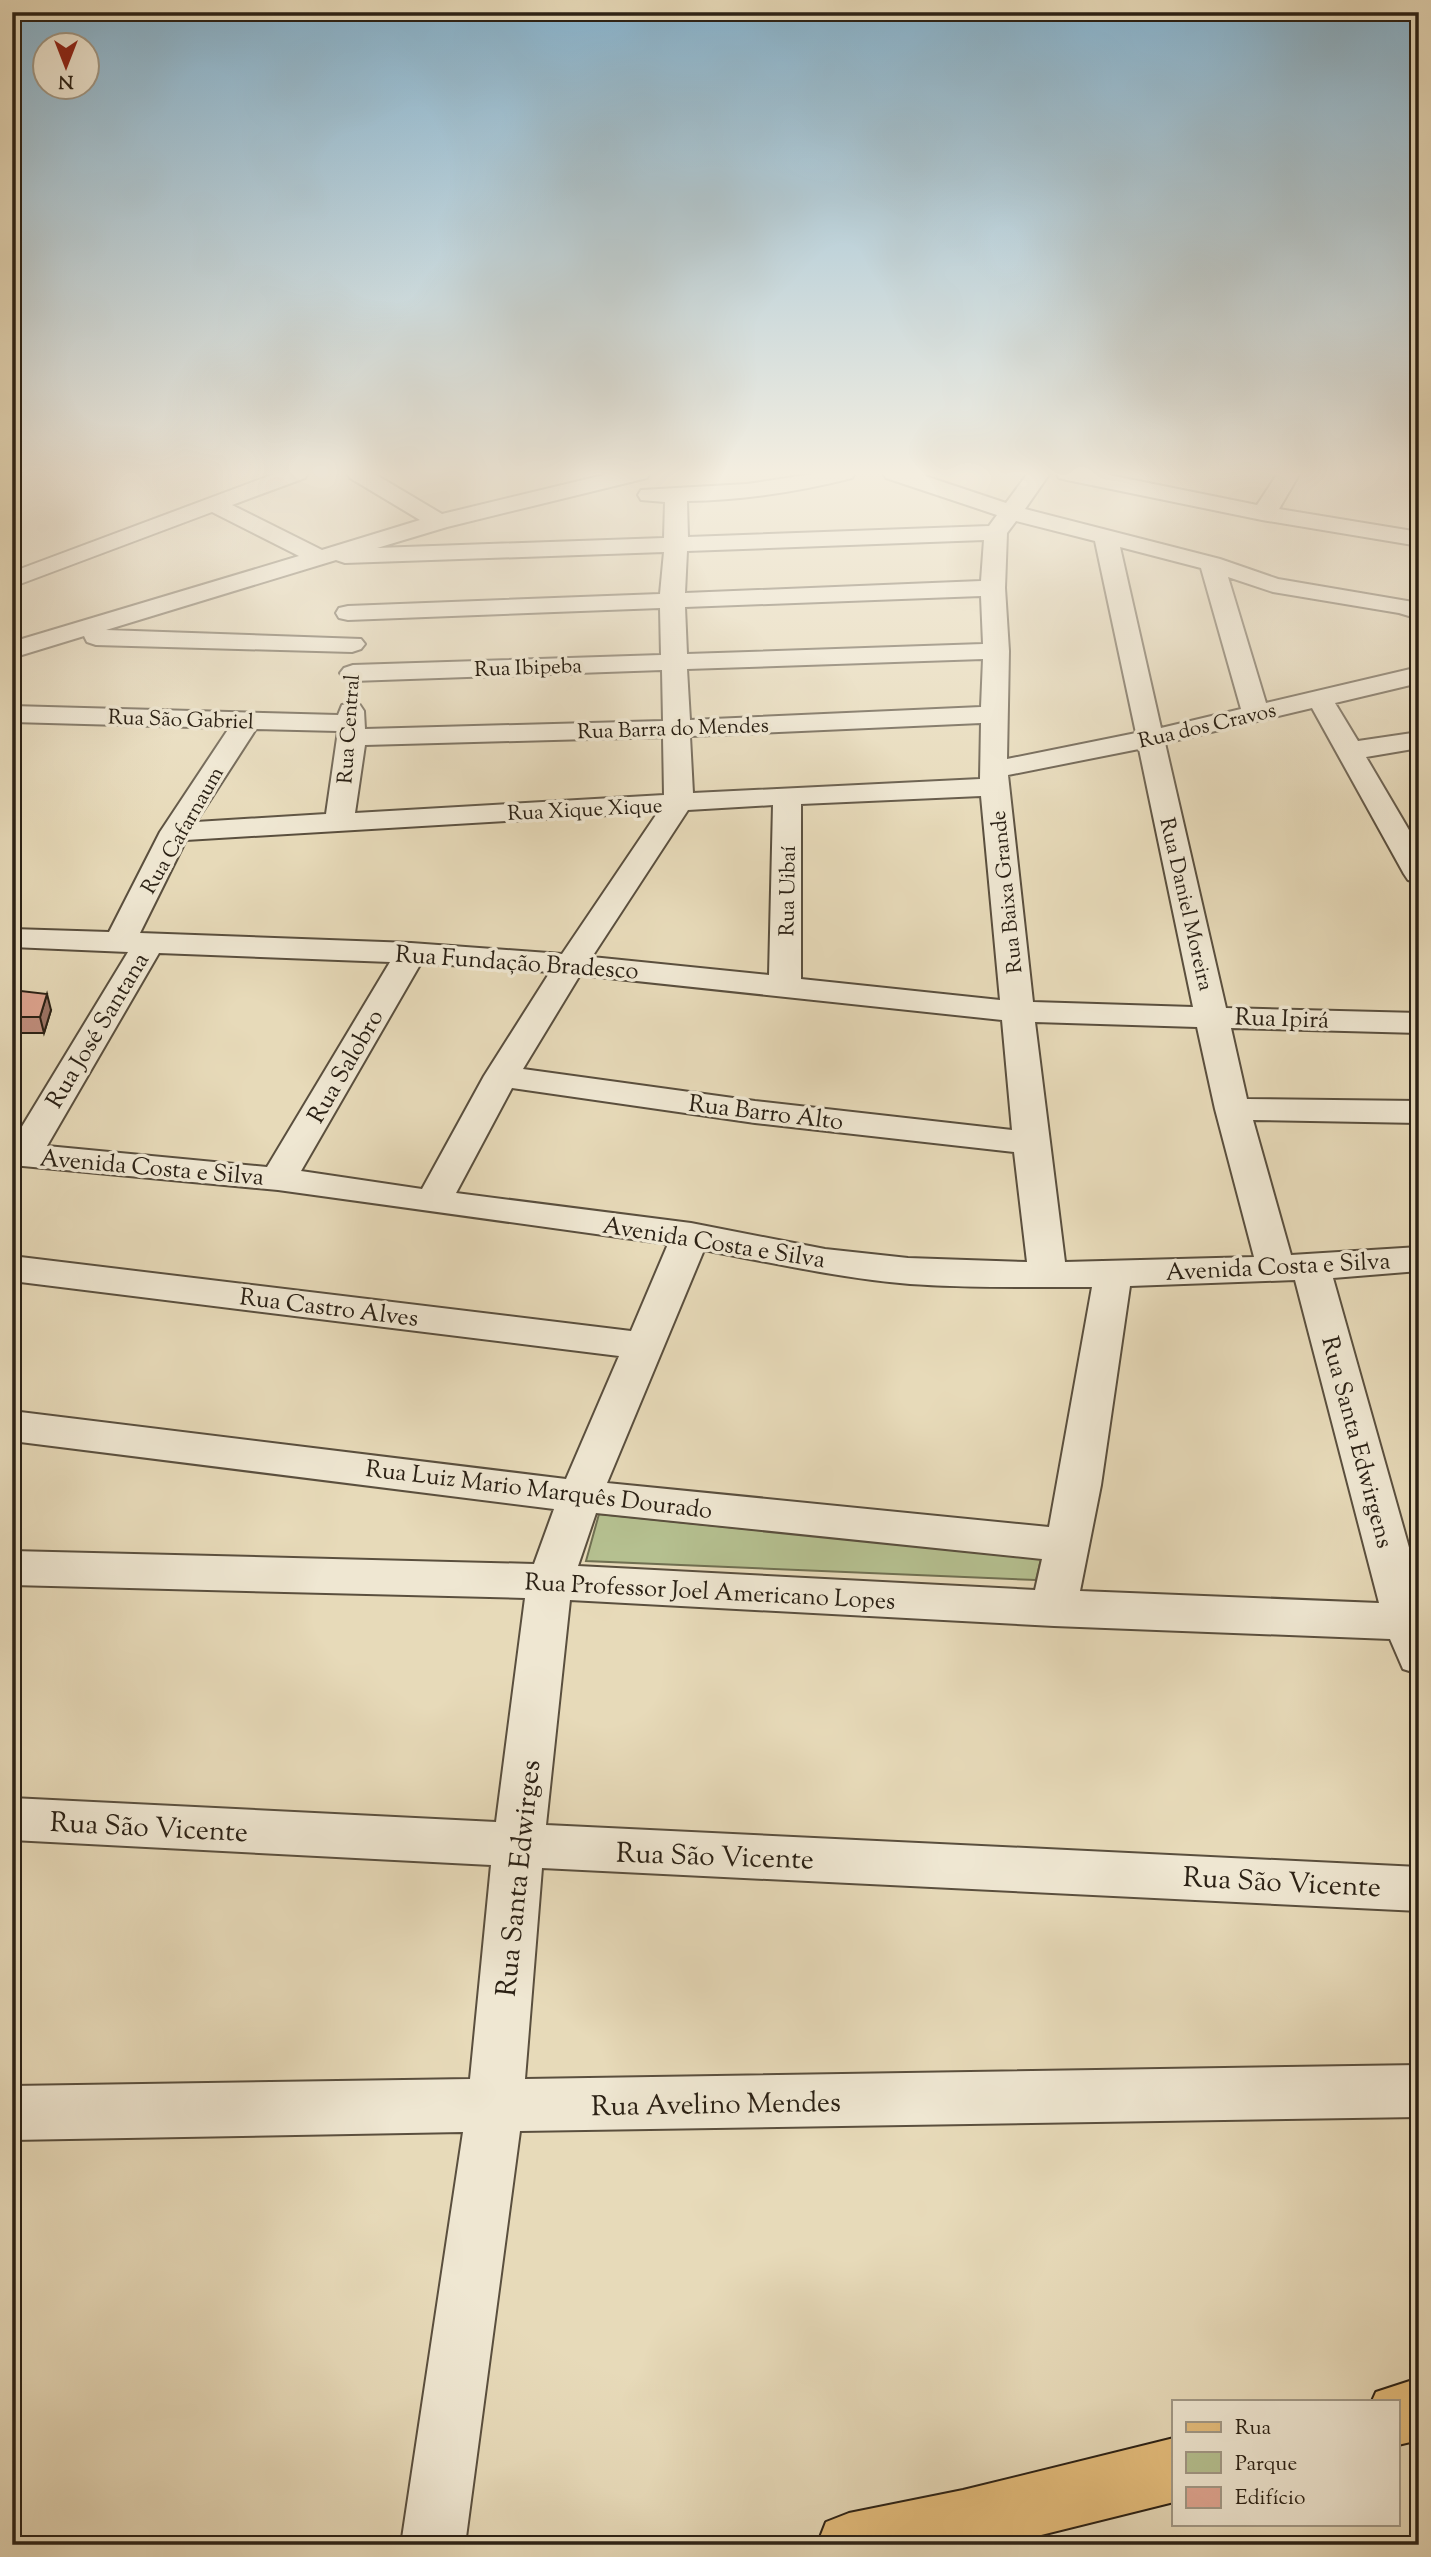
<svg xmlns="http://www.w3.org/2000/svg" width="1431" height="2557" font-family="'Sorts Mill Goudy',serif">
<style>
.green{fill:#b5c090;stroke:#707052;stroke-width:2}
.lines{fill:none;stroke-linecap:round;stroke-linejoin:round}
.minor-casing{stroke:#5a4f3e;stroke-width:4}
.major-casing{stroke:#2b2115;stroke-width:4}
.minor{fill:#efe7d2;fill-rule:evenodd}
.major{fill:#e4bd7c;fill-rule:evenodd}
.wall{fill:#c08e7d;stroke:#2b2115;stroke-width:2}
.shaded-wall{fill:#9c7466;stroke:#2b2115;stroke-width:2}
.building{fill:#dfa591;stroke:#2b2115;stroke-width:2}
.labels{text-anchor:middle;stroke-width:7;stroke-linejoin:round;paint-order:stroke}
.far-street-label{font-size:21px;fill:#2b2115;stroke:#efe7d2}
.street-label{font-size:24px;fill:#2b2115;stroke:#efe7d2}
.near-street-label{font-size:28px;fill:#2b2115;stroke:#efe7d2}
</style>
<rect width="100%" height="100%" fill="#e7dab9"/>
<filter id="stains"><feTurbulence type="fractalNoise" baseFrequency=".00286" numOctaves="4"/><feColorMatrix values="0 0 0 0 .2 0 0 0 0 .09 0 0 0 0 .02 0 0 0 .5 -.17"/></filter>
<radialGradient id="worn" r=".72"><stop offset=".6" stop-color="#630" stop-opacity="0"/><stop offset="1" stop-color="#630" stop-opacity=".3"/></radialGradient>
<path class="green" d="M599,1514l442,45 -5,21 -450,-19z"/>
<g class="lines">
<g class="minor-casing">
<path id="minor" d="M12,473h12l-3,5 -8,2z
M277,473h31l-3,5 -73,27 90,45 98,-30 -70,-42 -3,-5h26l69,41 170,-41h38l-3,5 -200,49 -70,21 287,-10 1,-36 -24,-2 -3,-5 3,-5 106,-6 72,-11h36l-3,5c-55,14 -109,22 -165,23l1,36 301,-11 8,-11 -111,-37 -3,-5h33l90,30 22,-30h22l-25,36 195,50 58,20 141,24v16l-20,-6 -126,-21 -45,-15 38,126 153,-36v16l-84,20 23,38 61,-9v16l-53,9 53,90v36l-11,-3 -4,-6 -92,-166 -147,35 61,265 193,5v20l-188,-5 16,71 172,2v22l-166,-3 38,135 128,-8v24l-86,7 86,305v91l-16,-5 -13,-30 -336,-13 -484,-26 -24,225 873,42v44l-877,-43 -17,211 894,-14v52l-899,14 -55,414h-64l62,-413 -451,8v-54l458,-7 21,-214 -479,-25v-42l484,24 29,-224 -513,-13v-34l522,13 20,-55 -542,-68v-30l554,68 53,-123 -607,-75v-25l619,75 37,-87 -390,-54 -266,-25v-22l116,-191 -116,-5v-18l97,3 51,-100 69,-104 -217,-6v-16l326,9 4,-10 9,-2 9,2 4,6 1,18 298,-8 -1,-51 -309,11 -9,-3 -4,-5 4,-5 9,-3 308,-10 -1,-47 -312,12 -9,-2 -3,-5 3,-5 9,-2 312,-12 4,-42 -319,11 -9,-3 -230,70 255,9 4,5 -4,5 -9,3 -256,-7 -9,-3 -3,-6 -72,22v-16l287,-86 -87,-44 -200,75v-15zM1016,521l79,20 41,192 -129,26 2,-108 -4,-63 2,-55zM984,540l-3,41 -296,12 2,-42zM1120,547l81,21 40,141 -80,19zM981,596l2,48 -296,10 -2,-47zM983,659l-2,48 -291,13 -3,-51zM981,723l-1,56 -287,14 -3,-57zM256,729l82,2 -12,83 -130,8zM663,737l1,58 -309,18 10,-68zM1139,749l54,258 -160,-5 -25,-227zM981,796l19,204 -199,-21v-175zM773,805l-4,170 -177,-18 96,-147zM658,812l-96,142 -151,-11 -271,-10 46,-93zM159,953l231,9 -123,205 -220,-21zM421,963l129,9 -66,104 -62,113 -121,-18zM580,975l422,45 10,110 -257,-29 -232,-32zM1035,1022l162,5 18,82 39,148 -189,5zM512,1088l243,35 259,29 13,110 -119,-4 -83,-9 -134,-26 -235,-30zM704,1250c68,13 136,28 206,34 60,4 121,3 182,3l-43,240 -442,-44zM1295,1280l84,323 -299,-12 21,-106 29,-199zM596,1513l446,46 -7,31 -457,-24z
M1056,473h43l158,32 21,-32h22l-21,36 140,23v14l-157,-26 -195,-40 -8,-2z"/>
</g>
<g class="major-casing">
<path id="major" d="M1419,2378v62l-21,5v-44h-26l4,-9z
M1174,2438v64l-173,43h-184l9,-23 23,-9 114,-23z"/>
</g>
<use href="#minor" class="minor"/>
<use href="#major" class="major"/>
</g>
<path class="wall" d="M12,990l39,20 -7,23h-32z"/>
<path class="shaded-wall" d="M47,994l4,16 -7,23 -4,-16z"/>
<path class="building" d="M12,990l35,4 -7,23h-28z"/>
<linearGradient id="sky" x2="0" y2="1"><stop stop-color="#87b6d3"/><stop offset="0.57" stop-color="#f4eee0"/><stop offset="1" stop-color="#f4eee0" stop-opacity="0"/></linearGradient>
<rect width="1431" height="831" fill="url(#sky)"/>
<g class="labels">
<g class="far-street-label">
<text transform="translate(528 667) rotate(-2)" y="7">Rua Ibipeba</text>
<text transform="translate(181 719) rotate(2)" y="7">Rua São Gabriel</text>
<text transform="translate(1207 725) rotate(-13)" y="7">Rua dos Cravos</text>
<text transform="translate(673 728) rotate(-2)" y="7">Rua Barra do Mendes</text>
<text transform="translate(348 729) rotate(-86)" y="7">Rua Central</text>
<text transform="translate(585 809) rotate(-3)" y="7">Rua Xique Xique</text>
<text transform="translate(182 830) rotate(-60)" y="7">Rua Cafarnaum</text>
<text transform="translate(787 891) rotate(-89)" y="7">Rua Uibaí</text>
<text transform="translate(1006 892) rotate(-96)" y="7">Rua Baixa Grande</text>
<text transform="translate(1187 904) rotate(77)" y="7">Rua Daniel Moreira</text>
</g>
<g class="street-label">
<text transform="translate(517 962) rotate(4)" y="8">Rua Fundação Bradesco</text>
<text transform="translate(1282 1018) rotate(2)" y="8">Rua Ipirá</text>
<text transform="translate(97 1030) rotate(-59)" y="8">Rua José Santana</text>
<text transform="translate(345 1066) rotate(-60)" y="8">Rua Salobro</text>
<text transform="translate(766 1112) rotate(7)" y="8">Rua Barro Alto</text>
<text transform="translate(152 1167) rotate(5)" y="8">Avenida Costa e Silva</text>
<text transform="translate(714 1242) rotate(9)" y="8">Avenida Costa e Silva</text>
<text transform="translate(1278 1266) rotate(-3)" y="8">Avenida Costa e Silva</text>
<text transform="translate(329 1307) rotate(7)" y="8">Rua Castro Alves</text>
<text transform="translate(1358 1442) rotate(75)" y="8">Rua Santa Edwirgens</text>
<text transform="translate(539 1489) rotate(7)" y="8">Rua Luiz Mario Marquês Dourado</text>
<text transform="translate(710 1591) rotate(3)" y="8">Rua Professor Joel Americano Lopes</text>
</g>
<g class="near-street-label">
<text transform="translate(149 1826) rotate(3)" y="10">Rua São Vicente</text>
<text transform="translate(715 1855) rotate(2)" y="10">Rua São Vicente</text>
<text transform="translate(517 1878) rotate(-84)" y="10">Rua Santa Edwirges</text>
<text transform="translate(1282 1881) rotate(3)" y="10">Rua São Vicente</text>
<text transform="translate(716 2103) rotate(-1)" y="10">Rua Avelino Mendes</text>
</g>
</g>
<rect width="1431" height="2557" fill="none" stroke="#e7dab9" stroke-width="42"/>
<rect x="14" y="14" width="1403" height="2529" fill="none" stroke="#2b2115" stroke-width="3.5"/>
<rect x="21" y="21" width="1389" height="2515" fill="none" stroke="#2b2115" stroke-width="2"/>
<rect x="1172" y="2400" width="228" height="126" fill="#efe7d2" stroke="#a19886" stroke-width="2"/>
<rect x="1186" y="2422" width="35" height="10" fill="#e4bd7c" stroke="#a19886" stroke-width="2"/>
<text x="1235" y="2434" font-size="21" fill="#2b2115">Rua</text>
<rect x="1186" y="2452" width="35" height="21" fill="#b5c090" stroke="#a19886" stroke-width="2"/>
<text x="1235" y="2470" font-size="21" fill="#2b2115">Parque</text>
<rect x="1186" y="2487" width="35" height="21" fill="#dfa591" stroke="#a19886" stroke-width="2"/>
<text x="1235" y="2504" font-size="21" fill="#2b2115">Edifício</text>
<g transform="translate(66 66) rotate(180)"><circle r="33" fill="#efe7d2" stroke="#a19886" stroke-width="2"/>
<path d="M0-5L12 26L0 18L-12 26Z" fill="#8f2418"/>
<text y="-10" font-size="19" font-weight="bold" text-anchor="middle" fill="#2b2115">N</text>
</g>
<rect width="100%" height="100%" filter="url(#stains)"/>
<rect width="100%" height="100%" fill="url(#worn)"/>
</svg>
